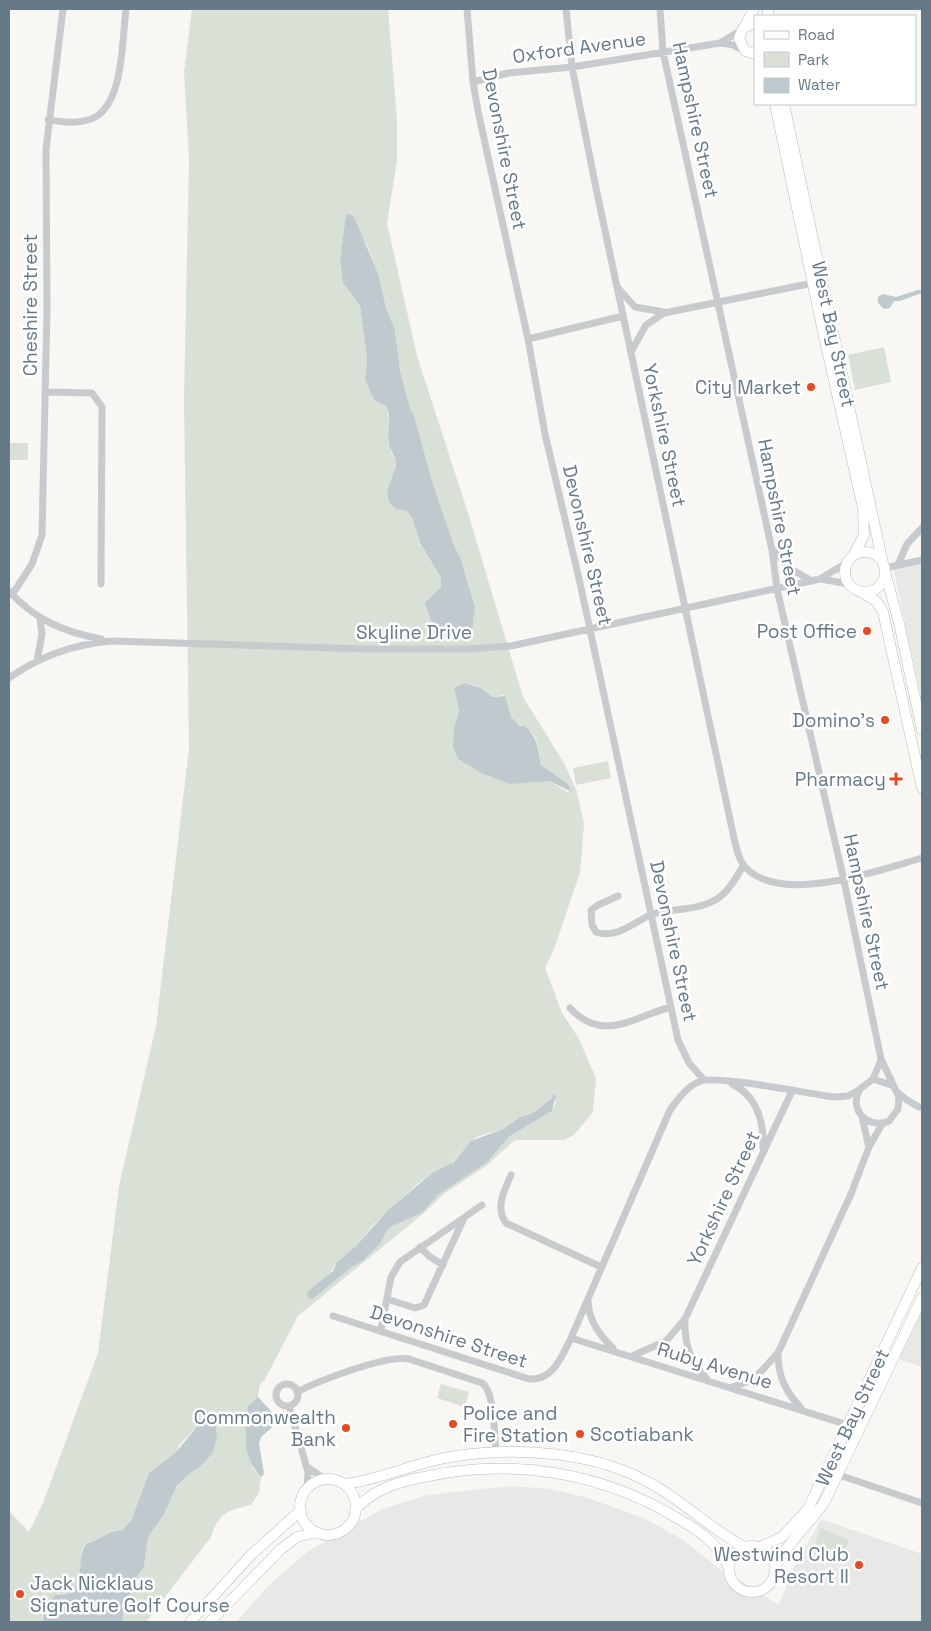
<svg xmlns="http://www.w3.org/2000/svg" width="931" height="1631" font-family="'Space Grotesk',sans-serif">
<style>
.built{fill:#e8e9e7}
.green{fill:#d9e0d5;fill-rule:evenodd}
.water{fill:#becace}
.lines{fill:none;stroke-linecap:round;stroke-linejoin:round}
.secondary-casing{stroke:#b7bdc1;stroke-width:11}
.minor{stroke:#c7cbce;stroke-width:7}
.secondary{stroke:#fff;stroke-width:10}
.poi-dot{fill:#ec481f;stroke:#fff;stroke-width:2}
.labels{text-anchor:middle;stroke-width:5;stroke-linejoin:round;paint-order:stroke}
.street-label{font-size:19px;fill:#657987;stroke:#fff}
.poi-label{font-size:19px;fill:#657987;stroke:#fff;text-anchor:end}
</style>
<rect width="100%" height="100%" fill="#f8f7f4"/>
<path class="built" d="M922,562v138l-29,-133z
M922,1307v60l-23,-8z
M512,1486l38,3 38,9 58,21 36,20 38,30 59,36 14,-36 28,-50 101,35v68h-686l32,-36 40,-35 74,-42 45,-14z"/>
<path class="green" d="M192,9h196l9,110v41l-10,63 30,133 52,160 54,181 41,66 12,26 8,35 -4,49 -26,76 -9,19 17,45 16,24 18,41 -3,34 -19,23 -10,5h-49l-29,26 -41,27 -21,20 -126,103 -34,65 -4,3 -2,13 -10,9 -3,30 8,32 8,9 -2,16 -8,12c-23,5 -33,8 -40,32l-65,85h-24l3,-21 5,-6 1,-9 13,-19 4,-30 15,-21 14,-29 12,-13 11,-7 12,-13 -15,-27 -17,17 -4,8 -27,21 -18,48 -9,9c-14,0 -23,11 -37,14 -8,15 0,33 -10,45 -4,6 -26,16 -34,21l2,12h-34v-111l20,21 14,-29 55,-150 21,-167 37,-160 33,-277 -5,-350 5,-240 -5,-87zM346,215l20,28 12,30 8,35 9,22 5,41 10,37 4,8c9,34 17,69 29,103 9,24 36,77 30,101l-45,-21 8,-6 5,-6v-9l-21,-34 -8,-26 -5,-7 -11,-2 -9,-18c4,-10 12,-24 7,-34 -3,-6 -6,-11 -6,-18 -1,-11 2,-21 -1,-32l-13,-7 -9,-20 2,-21 -7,-53 -13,-17 -6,-15 -1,-13zM465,683l13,3 15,11 10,-2c5,7 3,15 8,22 4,7 10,8 16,11 12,7 12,26 14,37l27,19 1,9 -20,-12h-45l-14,-4 -32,-18 -5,-12 6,-36 -5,-22zM553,1094l3,8 -4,9 -42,25 -24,27 -48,32 -16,18 -30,13 -6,6 -6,12 -17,17 -11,6 -39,32 24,-37 20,-17 18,-22 41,-38 16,-12 18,-8 26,-28 27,-8 17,-12 13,-4 19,-15z
M884,347l7,35 -36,8 -7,-35z
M9,443h19v17h-19z
M608,761l3,17 -35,7 -3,-17z
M441,1384l28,8 -4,15 -28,-9z
M821,1528l28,12 -10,25 -28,-12z"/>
<path class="water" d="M346,214l7,1 25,58 8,35 9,22 5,41 10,37 4,8 19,69 20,58 8,17 14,47 -3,22 -10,9 -18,-1 -10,-9 -9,-25 16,-16v-9l-21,-35 -8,-25 -5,-7 -11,-2 -7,-7 -2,-11 9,-25 -1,-8 -6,-12 -1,-8 1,-23 -2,-8 -13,-7 -9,-20 2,-21 -7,-53 -17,-23 -3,-22z
M918,290h4v3l-22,8h-6l-4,7 -6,1 -6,-6v-6l5,-3 13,3z
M465,683l16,5 12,9 12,-1 6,21 9,9h5c13,11 13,24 16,39l27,19 4,8 -23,-11 -39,3 -27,-10 -25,-15 -5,-12 1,-18 5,-18 -5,-23z
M553,1094l3,1 -4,16 -42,25 -24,27 -48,32 -16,18 -30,13 -6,6 -6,12 -17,17 -11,6 -39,32 -5,-1 -1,-6 26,-21 4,-9 20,-17 30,-34 45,-38 22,-11 17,-21 32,-12 17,-12 13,-4 19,-15z
M258,1397l14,15 5,11 -16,14 -2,6 5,31 -3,3c-20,-22 -16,-44 -13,-71z
M214,1414l3,25 -5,15 -12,13 -11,7 -12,12 -14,30 -15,21 -4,30 -13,19 -1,9 -5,6 -3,21h-79c0,-18 -1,-15 13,-27 34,2 18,-32 30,-51 13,-3 22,-14 36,-14l9,-9 18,-48 27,-21 30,-36z"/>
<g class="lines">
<g class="secondary-casing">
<path id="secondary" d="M768,16v-7
M755,23l-12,5 -4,10 6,13 10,3
M745,26l9,-17
M775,104l50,237 38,167 1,27 -11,21
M784,104l99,460
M845 572a20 20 0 1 1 40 0a20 20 0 1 1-40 0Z
M885,572l14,51 23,107
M860,591l16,10 7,11 39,176
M300 1507a28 28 0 1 1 56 0a28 28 0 1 1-56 0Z
M344,1484c36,-4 70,-21 106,-27 66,-11 148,-6 207,30 30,18 56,43 87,60
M355,1510c19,-22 46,-29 74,-34 85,-18 174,-3 248,42 21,12 41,25 51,48
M729 1569a23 23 0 1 1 46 0a23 23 0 1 1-46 0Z
M760,1547l22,-10 26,-28 114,-241
M775,1566c13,-24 35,-42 50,-65l97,-203
M190,1622l61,-67 50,-45
M210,1622l71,-73 16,-12 19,-5"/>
</g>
<path class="minor" d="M467,9l6,73 5,29 50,228 17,95 35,149 98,457 11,23 15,17
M566,9l6,58 24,121 139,655c2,7 4,18 10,24 36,39 134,3 177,-9
M660,9l3,43 109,498 5,39 67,292 37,178 18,38 -1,12 -9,12c-22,9 -41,-12 -29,-32l13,-10 18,6
M721,43l12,2 12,6
M473,82l35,-9 64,-6 148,-24 20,-12
M48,120c15,2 29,4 43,-1 33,-12 31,-80 35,-110
M617,287l18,20 29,5
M528,339l95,-23
M631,352l15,-27 18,-12 149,-30
M46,392l46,1 10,14 -1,177
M773,550l16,18 23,13
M898,565l9,-21 15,-16
M885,568l37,-8
M821,579l22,4 11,5
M9,591c26,29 55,41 92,48
M12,595l20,-31 10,-29 5,-225 -1,-161 17,-140
M37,661l5,-27 -2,-15
M9,678c31,-22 65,-34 103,-37l255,8h102l42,-3 309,-67 28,-17
M618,896l-20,9 -7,5 1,15 4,7c21,8 40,-12 57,-18 21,-6 44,-3 64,-15 12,-8 19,-21 26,-33
M570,1008c33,36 65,8 101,-1
M873,1079l8,-19
M732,1084c25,12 32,38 31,64
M897,1092l10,8 12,7
M862,1117l7,30
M511,1175c-7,16 -16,33 -5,48l95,44
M420,1247l9,9 14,9
M387,1299l28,9 9,-3 40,-87
M588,1300c0,20 11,35 25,48
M333,1316l196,63c24,2 33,-23 42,-41l99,-228c8,-11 18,-25 31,-29 16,-6 109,13 133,16l14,-1 11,-6
M685,1319c-1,25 5,42 22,60
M381,1330l10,-53 9,-15 82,-57
M571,1338l277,87
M778,1353c0,23 7,38 23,55
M632,1356l34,-15 19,-22 107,-228
M276 1395a11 11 0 1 1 22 0a11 11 0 1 1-22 0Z
M732,1387l21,-7 25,-27 73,-159 18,-47 13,-23 4,-2
M297,1392c21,-11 91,-38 112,-33l73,24c13,9 12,52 14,69
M289,1406l19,66 -1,17
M307,1467l18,12
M839,1475l83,28"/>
<use href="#secondary" class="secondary"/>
</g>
<g class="poi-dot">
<circle cx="811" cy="387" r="5"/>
<circle cx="867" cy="631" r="5"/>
<circle cx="885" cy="720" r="5"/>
<path d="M893.5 771.5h5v5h5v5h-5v5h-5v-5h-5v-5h5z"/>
<circle cx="453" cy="1424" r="5"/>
<circle cx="346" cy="1428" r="5"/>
<circle cx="580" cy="1434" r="5"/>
<circle cx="859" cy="1565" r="5"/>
<circle cx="20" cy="1594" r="5"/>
</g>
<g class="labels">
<g class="street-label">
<text transform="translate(579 47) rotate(-8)" y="7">Oxford Avenue</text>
<text transform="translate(696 120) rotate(78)" y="7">Hampshire Street</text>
<text transform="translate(505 149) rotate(79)" y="7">Devonshire Street</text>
<text transform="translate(30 305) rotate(-90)" y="7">Cheshire Street</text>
<text transform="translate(834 334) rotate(78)" y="7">West Bay Street</text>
<text transform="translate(665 435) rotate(78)" y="7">Yorkshire Street</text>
<text transform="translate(780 517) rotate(79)" y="7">Hampshire Street</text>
<text transform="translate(588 545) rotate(77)" y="7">Devonshire Street</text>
<text x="414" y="639">Skyline Drive</text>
<text transform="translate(867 912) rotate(78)" y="7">Hampshire Street</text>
<text transform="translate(674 941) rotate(78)" y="7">Devonshire Street</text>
<text transform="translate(723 1198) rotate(-65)" y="7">Yorkshire Street</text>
<text transform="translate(449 1336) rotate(18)" y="7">Devonshire Street</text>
<text transform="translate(715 1365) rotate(17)" y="7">Ruby Avenue</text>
<text transform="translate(852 1417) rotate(-65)" y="7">West Bay Street</text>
</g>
<g class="poi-label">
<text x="801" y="394">City Market</text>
<text x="857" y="638">Post Office</text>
<text x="875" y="727">Domino's</text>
<text x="886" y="786">Pharmacy</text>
<text x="463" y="1420" text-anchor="start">Police and<tspan x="463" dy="22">Fire Station</tspan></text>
<text x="336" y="1424">Commonwealth<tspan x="336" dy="22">Bank</tspan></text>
<text x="590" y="1441" text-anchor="start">Scotiabank</text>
<text x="849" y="1561">Westwind Club<tspan x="849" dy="22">Resort II</tspan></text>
<text x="30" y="1590" text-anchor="start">Jack Nicklaus<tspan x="30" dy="22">Signature Golf Course</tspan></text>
</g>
</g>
<rect width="931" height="1631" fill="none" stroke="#657987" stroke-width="20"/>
<rect x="754" y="15" width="162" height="90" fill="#ffffff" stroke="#c1c9cf"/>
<rect x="764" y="31" width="25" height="8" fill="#ffffff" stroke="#c1c9cf"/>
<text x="798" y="40" font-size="15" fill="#657987">Road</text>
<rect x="764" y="52" width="25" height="15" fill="#d9e0d5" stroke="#c1c9cf"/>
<text x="798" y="65" font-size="15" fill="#657987">Park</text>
<rect x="764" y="78" width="25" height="15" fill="#becace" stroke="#c1c9cf"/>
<text x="798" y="90" font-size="15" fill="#657987">Water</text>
</svg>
